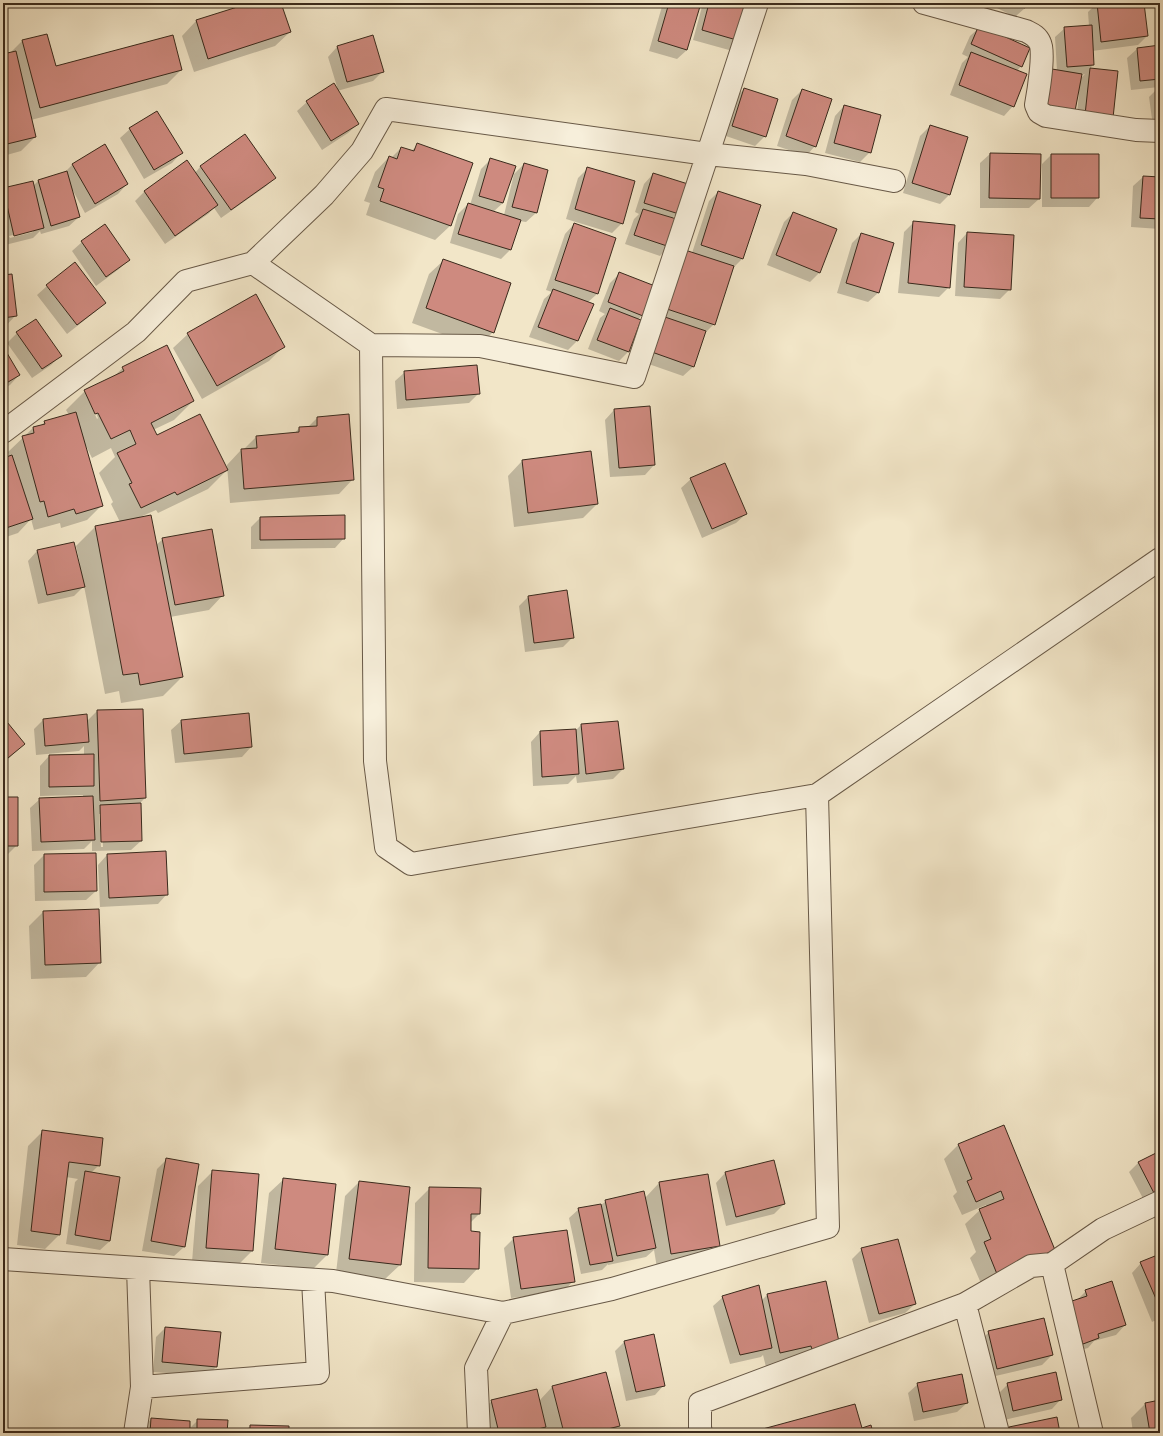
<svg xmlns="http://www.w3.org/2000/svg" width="1163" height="1436" font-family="'Libre Caslon Text',serif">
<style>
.shadow{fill:#0003;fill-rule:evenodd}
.building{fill:#ce8a7f;stroke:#3a2a1c}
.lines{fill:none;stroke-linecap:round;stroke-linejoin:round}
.minor-casing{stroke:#685947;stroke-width:24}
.minor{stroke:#f7efdb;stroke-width:22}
</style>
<rect width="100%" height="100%" fill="#f2e6c8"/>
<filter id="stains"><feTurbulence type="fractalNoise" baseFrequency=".005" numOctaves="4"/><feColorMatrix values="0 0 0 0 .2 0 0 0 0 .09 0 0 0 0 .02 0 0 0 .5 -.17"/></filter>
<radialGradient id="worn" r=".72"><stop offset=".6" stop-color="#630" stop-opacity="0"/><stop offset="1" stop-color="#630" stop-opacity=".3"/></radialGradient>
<path class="shadow" d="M254,3h26l10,29 -15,14 -81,26 -12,-36 14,-15z
M663,3h37l-13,47 -10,9 -28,-8z
M703,3h46l-10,38 -10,9 -36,-10z
M992,3h35l-2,5 -10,9 -24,-12z
M1097,3h46l4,33 -9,9 -46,6 1,14 -4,4 28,3 -41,52 3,-31 -22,-22 -2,-34 10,-9 24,-2 -1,-14zM1085,74l-5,5 1,-4z
M980,27l41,39 -4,5 -4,35 -9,10 -54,-21 12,-32 6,-6 -6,-3 8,-18z
M46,35l9,33 126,2 -14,14 -136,36 4,17 -14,14 -18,5v-101l6,-1 13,-13z
M372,37l11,34 -10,10 -36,10 21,33 -10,9 -26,17 -25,-39 10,-9 31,-12 -10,-33 9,-10z
M1160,46v87l-6,1 -5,-37 10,-10 -28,3 -4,-32 10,-9z
M744,89l21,47 -10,10 -32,-11 12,-37z
M802,90l13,56 -9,10 -29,-10 15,-46z
M844,106l26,46 -10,10 -35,-9 10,-37z
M930,126l37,12 -18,57 -9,9 -37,-11 17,-57z
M130,129l51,24 -9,10 -28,16 -24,-41z
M245,135l30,43 -10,9 -44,31 -7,-10 -6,6 -43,30 -30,-43 9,-9 51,-19 5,-6z
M105,145l22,39 -9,10 -33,19 -13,-24 7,28 -10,9 -28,8 -1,-3 -7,7 -28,7 -2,-8v-48l29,-7 1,4 5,-5 26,-8 8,-8zM33,230v2l-23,6 -1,-2z
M418,145l54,19 -22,62 -15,14 -69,-25 4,-12 -6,-2 11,-29 14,-15 2,1 10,-10 10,3z
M990,154l49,45 -10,9h-49v-45z
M1051,155l47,42 -9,10h-47v-43z
M491,159l23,8 -11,36 -10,9 11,3 10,-41 10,-10 23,6 -11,43 -10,9 -7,-1 -9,29 -9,9 -51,-16 8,-29 10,-10 2,1 11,-36z
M588,168l34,55 -10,10 -46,-14 12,-41z
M653,174l25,39 -6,5 -3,28 -9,10 -35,-12 9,-25 5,-5 -4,-2 9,-28z
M1143,177l17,1v51l-29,-2 2,-41z
M718,192l41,13 -17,54 -9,9 -19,56 -10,10 -11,33 -10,9 -43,-15 52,-108 17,-52z
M793,213l27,59 -10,10 -43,-17 17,-43z
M914,222l35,65 -10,10 -41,-4 6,-61z
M574,224l41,15 -18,55 -10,9 -9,37 -10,10 -39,-13 15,-38 8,-7 -6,-2 19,-56z
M967,233l43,56 -10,10 -45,-3 3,-53z
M861,234l32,10 -15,49 -10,9 -31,-9 15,-50z
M82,242l47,18 -10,9 -23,17 -24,-35z
M444,260l49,72 -15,15 -66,-24 17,-49z
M620,273l22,42 -4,5 -10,32 -9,9 -31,-12 12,-31 5,-4 -6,-3 11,-28z
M3,276l13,39 -13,14z
M47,286l58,17 -10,9 -28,22 -30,-39z
M17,333l43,23 -9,9 -19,13 -25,-35z
M188,334l96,12 -15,15 -67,38 -29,-51z
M3,356l16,19 -9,10 -7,4z
M123,368l70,33 -19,19 -21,10 3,7 71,33 -19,19 -50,24 -2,-3 -16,7 16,28 7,-6 60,56 -14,15 -39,7 12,60 -19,19 -42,7 -2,-12 -14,3 -21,-108 -10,10 -36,8 -10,-43 9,-10 43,13 -4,-18 19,-19 25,-5 -9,-18 2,-2 -14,-29 16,-16 -4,-9 -19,10 -7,-14 16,62 -14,14 -26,8 -1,-5 -26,7 -3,-11 -13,14 -15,5v-79l6,-3 -1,-4 25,-24 7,-2 5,-4 24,-7 -3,-5 19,-19 28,-14zM87,397h2l9,21 -1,1z
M405,372l74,21 -10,10 -72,6 -2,-28z
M614,410l40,55 -9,10 -35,2 -5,-57z
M317,418l36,61 -14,15 -109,9 -3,-38 14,-15h2l13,-13 38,-3 5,-6 9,-1z
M522,461l75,43 -14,14 -69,9 -6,-51z
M691,479l55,35 -10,9 -34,15 -21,-50z
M260,518l84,20 -9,10 -84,1v-22z
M528,597l44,41 -9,9 -38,5 -6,-46z
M97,711l48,87 -5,5 1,38 -10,9 -39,1v-10l-8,8 -52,2 -2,-43 10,-9 43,-2v-2l-43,1v-30l9,-10 35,-1v-9l-5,5 -43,4 -2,-26 9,-9 43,2zM99,814h2l2,33h-2z
M248,714l3,33 -9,10 -67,6 -4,-33 10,-9z
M3,718l21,26 -21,20z
M581,725l42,44 -10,10 -36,4 -1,-7 -8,8 -35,2 -2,-44 9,-10 36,-2z
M3,798l14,47 -10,10h-4z
M95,854l1,37 -10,9 -51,1 -1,-36 10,-10z
M107,855l60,39 -9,10 -58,3 -2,-42z
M43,912l57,50 -14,15 -55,2 -2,-53z
M1004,1126l50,124 -14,14 -57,24 -13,-30 6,-6 -11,-28 15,-14 7,-3 -1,-2 -24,10 -9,-19 4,-4 -13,-33 14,-14z
M42,1132l57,33 -8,8 19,68 -10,9 -34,-6 9,-62 3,-3 -12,-2 -7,58 -14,14 -28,-4 11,-99z
M1160,1152v47l-13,7 -18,-34 10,-10z
M167,1159l17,88 -10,9 -32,-5 15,-82z
M773,1161l11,43 -10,10 -48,12 -10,-43 9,-10z
M213,1171l45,4 -6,76 -14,14 -46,-3 6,-76z
M284,1179l43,76 -14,14 -52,-6 8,-70z
M359,1182l41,83 -15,14 -49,-6 9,-77z
M659,1183l60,62 -14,15 -48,8 -3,-18 -8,7 -38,8v-1l-6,6 -21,4 -12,-56 10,-9 21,-3 6,-5 39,-3z
M430,1188l49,26 -9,9v9l8,36 -14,15 -50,-1 1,-79z
M514,1238l59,43 -9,10 -53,7 -7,-50z
M862,1249l53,55 -10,9 -36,10 -17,-64z
M1160,1255v63l-8,4 -20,-49 9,-10z
M1086,1291l39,34 -9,10 -22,6 -6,7 -15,4 3,-51z
M767,1295l73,56 -74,16 -3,-12 -2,2 -31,7 -17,-58 10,-9 38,4z
M165,1328l51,39 -9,9 -54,-4 3,-35z
M989,1332l63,23 -10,10 -55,13 -8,-36z
M625,1341l39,44 -9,10 -29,6 -11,-50z
M1160,1345v31l-5,-26z
M605,1373l14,52 -8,8h-65l-2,-6 -5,6h-52l-5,-23 10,-9h47l13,-14z
M918,1384l49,19 -10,9 -43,9 -6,-28z
M1008,1384l53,15 -9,10 -48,11 -6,-26z
M1160,1401v32h-27l-2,-15 15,-15z
M151,1419l38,10 9,-9 28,13h-85l1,-4z
M250,1426l38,7h-45z"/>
<path class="building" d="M250,3h31l10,29 -83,27 -12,-39z
M669,3h32l-14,47 -29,-9z
M709,3h41l-10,38 -38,-11z
M1015,3h13l-3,5z
M1097,3h47l4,33 -47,6z
M979,25l51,23 -8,19 -51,-23z
M1092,25l2,40 -27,2 -3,-40z
M47,34l9,32 117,-31 9,35 -142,38 -18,-68z
M373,35l11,37 -37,10 -10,-36z
M1160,45v34l-20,2 -3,-33z
M16,51l20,86 -33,8v-91z
M971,52l56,22 -13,33 -55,-22z
M1090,68l28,3 -5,47 -28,-3z
M1052,69l30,5 -7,37 -29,-5z
M334,83l25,41 -28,17 -25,-40z
M744,88l34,11 -12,38 -34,-11z
M802,89l30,10 -16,48 -30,-11z
M844,105l37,10 -10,38 -37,-10z
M157,111l26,42 -29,17 -25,-42z
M930,125l38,12 -18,58 -38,-12z
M245,134l31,44 -45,32 -31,-44z
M417,143l56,20 -22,63 -71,-25 4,-12 -6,-2 11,-31 8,3 4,-12 13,4z
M105,144l23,40 -33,20 -23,-40z
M990,153l51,1 -1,45 -51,-1z
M1051,154h48v44h-48z
M490,158l26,8 -13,37 -24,-7z
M187,160l31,45 -43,31 -31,-45z
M524,163l24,7 -11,43 -25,-6z
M587,167l48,14 -12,43 -48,-15z
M67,171l13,46 -29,9 -13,-46z
M653,173l35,11 -9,30 -35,-11z
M1143,176l17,1v42l-20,-1z
M33,181l11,47 -30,8 -11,-48z
M718,191l43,14 -18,54 -42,-14z
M468,203l53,17 -10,30 -53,-16z
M643,209l37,11 -10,27 -36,-12z
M793,212l44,17 -17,44 -44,-18z
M913,221l42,4 -5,63 -42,-5z
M574,223l42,15 -18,56 -43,-14z
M105,224l25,36 -24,17 -25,-36z
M967,232l47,3 -3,55 -47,-3z
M861,233l33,10 -15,50 -33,-10z
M685,250l49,16 -19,59 -48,-16z
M443,259l68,24 -17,50 -68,-25z
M75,262l31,41 -29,22 -31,-40z
M619,272l36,14 -12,30 -35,-14z
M12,274l5,42 -14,2v-43z
M553,289l41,15 -16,37 -40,-14z
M256,294l29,53 -68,39 -30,-53z
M610,308l31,12 -12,32 -32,-12z
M662,316l44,15 -12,36 -45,-16z
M36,319l26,37 -20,13 -26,-37z
M167,345l27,56 -43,22 6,12 43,-21 28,56 -51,25 -2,-3 -34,16 -12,-24 3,-1 -15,-30 19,-9 -6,-14 -19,9 -13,-26 -3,1 -11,-24 40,-19 -2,-4z
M7,353l13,22 -17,10v-30z
M477,365l3,29 -74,6 -2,-29z
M650,406l5,59 -36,3 -5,-59z
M76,412l27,94 -27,8 -2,-5 -26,8 -4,-16 -4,1 -18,-66 12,-3 -1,-6 12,-3 -1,-3z
M349,414l5,66 -110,9 -3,-40 16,-1 -1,-12 43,-4v-5l18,-1v-9z
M591,451l7,53 -70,9 -6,-53z
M12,455l21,64 -30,10v-71z
M725,463l22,51 -35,15 -22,-51z
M151,515l32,162 -43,8 -2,-12 -15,2 -28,-149z
M345,515v24l-85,1v-23z
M212,529l12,67 -49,9 -13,-67z
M74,542l11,45 -38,8 -10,-45z
M567,590l7,48 -40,5 -6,-47z
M143,709l3,89 -46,3 -3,-91z
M249,713l3,34 -68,7 -3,-34z
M87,714l2,28 -44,4 -2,-27z
M3,717l22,27 -22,18z
M618,721l6,48 -38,5 -5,-50z
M576,729l3,45 -37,3 -2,-46z
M94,754v32l-45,1v-32z
M93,796l2,44 -54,2 -2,-44z
M3,797h15v49h-15z
M141,803l1,38 -41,1 -1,-37z
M166,851l2,44 -59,3 -2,-44z
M96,853l1,38 -53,1v-38z
M99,909l2,54 -56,2 -2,-54z
M1004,1125l51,125 -58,24 -13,-32 7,-3 -12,-30 25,-10 -3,-8 -25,11 -9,-21 5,-2 -14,-35z
M42,1130l61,8 -3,28 -31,-4 -9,73 -29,-4z
M1160,1151v44l-4,2 -18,-35z
M166,1158l33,6 -14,83 -34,-6z
M774,1160l11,44 -49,13 -11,-45z
M212,1170l47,4 -6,77 -47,-3z
M85,1171l35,6 -10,64 -35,-6z
M708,1174l12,72 -49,8 -12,-72z
M283,1178l53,6 -8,71 -53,-6z
M359,1181l51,6 -9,78 -52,-6z
M429,1187l52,1 -1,26h-9v17l9,1 -1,37 -51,-1z
M644,1191l12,57 -39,8 -12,-56z
M601,1204l12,57 -23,4 -12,-57z
M567,1230l8,52 -54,7 -8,-52z
M898,1239l18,65 -37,10 -18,-66z
M1160,1254v54l-20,-46z
M826,1281l15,70 -27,6 -3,-11 -31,7 -13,-59z
M1112,1281l14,44 -28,9 1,4 -16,6 -14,-42 18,-6 -2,-6z
M759,1285l13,63 -32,7 -18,-59z
M1044,1318l9,37 -56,14 -9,-38z
M165,1327l56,5 -4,35 -55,-5z
M654,1334l11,52 -29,6 -12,-51z
M606,1372l14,54 -29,7h-27l-12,-47z
M1056,1372l6,28 -49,11 -6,-28z
M962,1374l6,29 -45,9 -6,-29z
M537,1389l9,38 -24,6h-23l-8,-33z
M1160,1400v33h-10l-5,-30z
M855,1404l7,24 9,-3 2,8h-125z
M1057,1417l3,16h-49l-2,-6z
M151,1418l39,3v12h-40z
M197,1419l31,1 -1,13h-30z
M250,1425l39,1v7h-39z
M412,1429h46v4h-46z"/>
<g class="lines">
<g class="minor-casing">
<path id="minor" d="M924,3l102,28c6,3 11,5 14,12 5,8 -2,51 -4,62l3,7 7,4 90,14 24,1
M253,263l118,82 109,1 154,31c41,-125 83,-249 123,-374
M371,345l4,416 11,86 25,17 406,-69 343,-236
M3,432l133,-100 50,-51 67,-18 71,-68 38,-44 24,-42 321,45 99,10 88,17
M3,1259l330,22 170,32 109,-24 216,-62 -11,-432
M1052,1264l40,169
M965,1304l33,129
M142,1387l176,-14 -5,-93
M135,1433l7,-46 -4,-119
M479,1433l-3,-65 27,-55
M701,1433l-1,-6v-24l265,-99 66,-38 21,-2 51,-35 57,-27"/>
</g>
<use href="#minor" class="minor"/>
</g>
<rect width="1163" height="1436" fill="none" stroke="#f2e6c8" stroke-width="16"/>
<rect x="4" y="4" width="1155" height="1428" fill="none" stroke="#3a2a1c" stroke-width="2"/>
<rect x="8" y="8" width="1147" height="1420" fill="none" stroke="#3a2a1c"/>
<rect width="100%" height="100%" filter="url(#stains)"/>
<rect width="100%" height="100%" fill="url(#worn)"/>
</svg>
